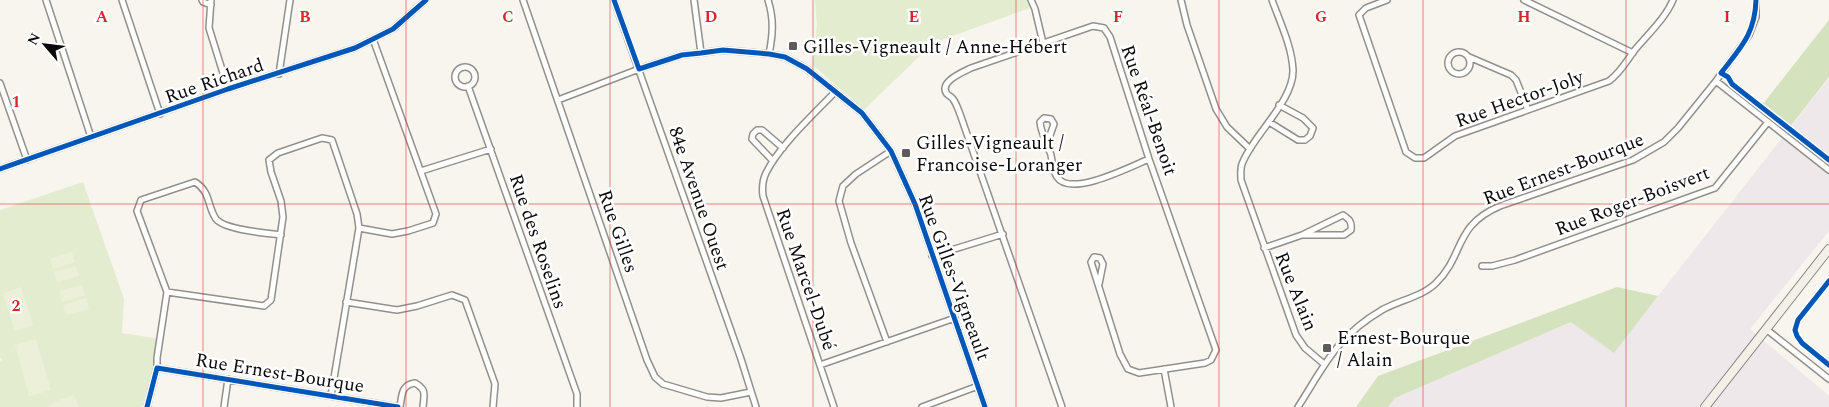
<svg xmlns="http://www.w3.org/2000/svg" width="1829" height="407" font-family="Spectral,serif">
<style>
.industrial{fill:#eee8eb}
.green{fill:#e4eccf}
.forest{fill:#d5e2be}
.pitch{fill:#ecf0d9}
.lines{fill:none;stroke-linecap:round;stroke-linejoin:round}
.street-casing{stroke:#91908d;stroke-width:8}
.secondary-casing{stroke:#888683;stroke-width:10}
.street{stroke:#fefefc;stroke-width:5}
.secondary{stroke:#f3f0e8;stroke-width:8}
.cycleway-casing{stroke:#fff;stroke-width:8}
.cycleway{stroke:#0057b8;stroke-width:5}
.grid{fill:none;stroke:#d62828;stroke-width:1;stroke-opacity:0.55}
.poi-dot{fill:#5d5c5a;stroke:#fff;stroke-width:2}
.labels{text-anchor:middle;stroke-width:5;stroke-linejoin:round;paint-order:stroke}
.poi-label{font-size:19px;fill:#0a0a0a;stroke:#fff;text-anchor:start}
.street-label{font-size:19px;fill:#0a0a0a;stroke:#fff}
.grid-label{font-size:16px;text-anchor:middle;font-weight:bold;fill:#d62828;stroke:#fff;stroke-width:5;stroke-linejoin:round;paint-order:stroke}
</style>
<rect width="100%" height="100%" fill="#f8f5ee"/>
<path class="industrial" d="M1829,78v153l-79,98 77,65 2,3v10h-441l7,-9 176,-76 43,30z"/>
<path class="green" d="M815,0h211l4,8 -97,35 -69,67 -51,-45 4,-40z
M83,182l41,117 -2,34 38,6 -6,30 -12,38h-142v-46l2,-1 -2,-3v-147z"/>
<path class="forest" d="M1829,20v57l-40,51 -27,-23z
M1617,287l41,9 -44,57 -43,-31 -176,76 -7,9h-32l22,-31z"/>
<path class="pitch" d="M72,252l3,10 -22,7 -3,-10z
M76,266l3,10 -22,6 -3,-10z
M82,285l3,10 -23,7 -3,-11z
M21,287l12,38 -18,6 -12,-38z
M86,298l3,11 -23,6 -3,-10z
M36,339l15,51 -22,6 -14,-51z
M74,395l5,12h-32l10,-6z"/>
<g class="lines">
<g class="street-casing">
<path id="street" d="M46,0l45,137
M122,0l38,114
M202,0l1,2 8,3
M211,0l-2,28 19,61
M523,0l124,360 8,17 8,7 44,13 14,1 30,-6
M614,0l127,359 15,48
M694,0l7,53
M768,0c6,19 5,34 1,54
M1031,0l4,9 8,34
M1181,0l6,25 29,84 11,18 23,22
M1272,0c8,22 20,47 21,70 1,31 -41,66 -51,94 -2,5 -1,11 -1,16l55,155 9,13 19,16
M1387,0l-21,8 -7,7 47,137 9,6h9l31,-22 154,-55c11,-8 17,-19 25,-30 13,-16 31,-32 39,-51
M1524,0l109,53
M1448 63a11 11 0 1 1 22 0a11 11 0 1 1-22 0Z
M1469,57l42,18 5,5 12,30
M455 77a10 10 0 1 1 20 0a10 10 0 1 1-20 0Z
M279,74l11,-74
M1716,81l113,89
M0,83l27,77
M468,86l109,308v13
M558,100l81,-31 43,-14 19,-2 22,-3 46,4 16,3 22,12 55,44 29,38 24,53 70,203
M1269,122l29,18h7l5,-4 3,-8 -10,-10 -24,-13
M1047,144l7,-20 -3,-5 -7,-1 -4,4c1,11 7,22 11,33 1,7 2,16 6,22 13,21 75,-11 92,-18
M773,161l-21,-22 1,-5 4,-4h5l21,18
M0,169l228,-80 127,-41 38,-19 33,-29
M421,171l70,-22
M359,228l33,6 16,-3 25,-8 3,-9 -63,-175
M1264,248l38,-13 41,-20c6,4 9,6 8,15l-7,5h-42
M932,256l71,-22
M1482,266h10l23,-6 200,-72 53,-66
M167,292l97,14 7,-6 12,-83 -2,-16 -10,-29 -2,-12 9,-7 44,-15 10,2 25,74 2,14 -28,168
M346,302l51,8 20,-4 35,-11 13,5 30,84 -2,23
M1766,329l63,50
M887,342l-36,-99 -12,-42 4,-15 13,-12 35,-23
M820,365l135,-47
M157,368l241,39
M1164,369l7,38
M147,407l10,-39v-10l10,-66 -30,-81 4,-11 54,-18c16,10 12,24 21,37 9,11 50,14 65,16
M224,407l4,-28
M400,407c2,-12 1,-22 15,-24 12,7 9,11 8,24
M834,407l-71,-211c-1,-8 -1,-15 3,-23 13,-27 48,-59 69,-81
M922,407l56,-21
M1062,407l-102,-293c-2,-5 -4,-11 -7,-15 -1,-2 -4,-3 -6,-5 -9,-12 16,-22 24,-26l122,-42 11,2 6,9 39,122 67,191 -5,10 -6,3 -66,10 -11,-4 -8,-15 -29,-92 3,-5 6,1 3,6 -4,20
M1298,407c27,-42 38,-70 84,-97 17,-10 40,-13 54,-27 29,-28 17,-57 64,-77l133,-46 31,-18 14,-14 38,-47 33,-46 7,-18v-17"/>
</g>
<g class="secondary-casing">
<path id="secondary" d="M1705,407l124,-158"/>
</g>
<use href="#street" class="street"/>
<use href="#secondary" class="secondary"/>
<g class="cycleway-casing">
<path id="cycleway" d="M614,0l25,69 43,-14 19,-2 22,-3 46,4 16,3 22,12 55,44 29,38 24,53 70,203
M1756,0c-1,34 -15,47 -35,73l7,4 4,7 97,76
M0,169l228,-80 127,-41 38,-19 33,-29
M1829,281l-31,39 -3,10 2,6 5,7 27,22
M147,407l10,-39 241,39"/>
</g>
<use href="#cycleway" class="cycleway"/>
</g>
<path class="grid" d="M203,0v407M406,0v407M610,0v407M813,0v407M1016,0v407M1219,0v407M1423,0v407M1626,0v407M0,204h1829"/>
<g class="poi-dot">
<rect x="788" y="41" width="10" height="10" rx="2.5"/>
<rect x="901" y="148" width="10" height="10" rx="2.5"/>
<rect x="1322" y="343" width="10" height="10" rx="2.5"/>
</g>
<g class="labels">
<g class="poi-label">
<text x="803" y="53">Gilles-Vigneault / Anne-Hébert</text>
<text x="916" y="149">Gilles-Vigneault /<tspan x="916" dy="22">Francoise-Loranger</tspan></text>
<text x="1337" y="344">Ernest-Bourque<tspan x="1337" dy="22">/ Alain</tspan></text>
</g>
<g class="street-label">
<text transform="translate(214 80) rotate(-19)" y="7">Rue Richard</text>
<text transform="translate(1519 98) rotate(-20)" y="7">Rue Hector-Joly</text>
<text transform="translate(1150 110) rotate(71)" y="7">Rue Réal-Benoit</text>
<text transform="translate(1563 168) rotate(-21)" y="7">Rue Ernest-Bourque</text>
<text transform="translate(700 198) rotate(71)" y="7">84e Avenue Ouest</text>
<text transform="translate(1632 200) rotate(-21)" y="7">Rue Roger-Boisvert</text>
<text transform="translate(619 231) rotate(71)" y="7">Rue Gilles</text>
<text transform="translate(539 241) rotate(71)" y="7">Rue des Roselins</text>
<text transform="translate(955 277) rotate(70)" y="7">Rue Gilles-Vigneault</text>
<text transform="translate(807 279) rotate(71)" y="7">Rue Marcel-Dubé</text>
<text transform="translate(1297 291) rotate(68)" y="7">Rue Alain</text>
<text transform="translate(280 372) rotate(9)" y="7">Rue Ernest-Bourque</text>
</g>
</g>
<g class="grid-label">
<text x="102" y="22">A</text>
<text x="305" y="22">B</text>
<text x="508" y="22">C</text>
<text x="711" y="22">D</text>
<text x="914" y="22">E</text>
<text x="1118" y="22">F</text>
<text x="1321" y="22">G</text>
<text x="1524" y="22">H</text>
<text x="1727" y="22">I</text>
<text x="16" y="107">1</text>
<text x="16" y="311">2</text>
</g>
<g transform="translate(45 45) rotate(298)" stroke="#ffffff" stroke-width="4" paint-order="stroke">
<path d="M0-4L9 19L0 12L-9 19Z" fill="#0a0a0a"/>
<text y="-8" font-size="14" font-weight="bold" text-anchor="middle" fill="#0a0a0a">N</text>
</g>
</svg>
